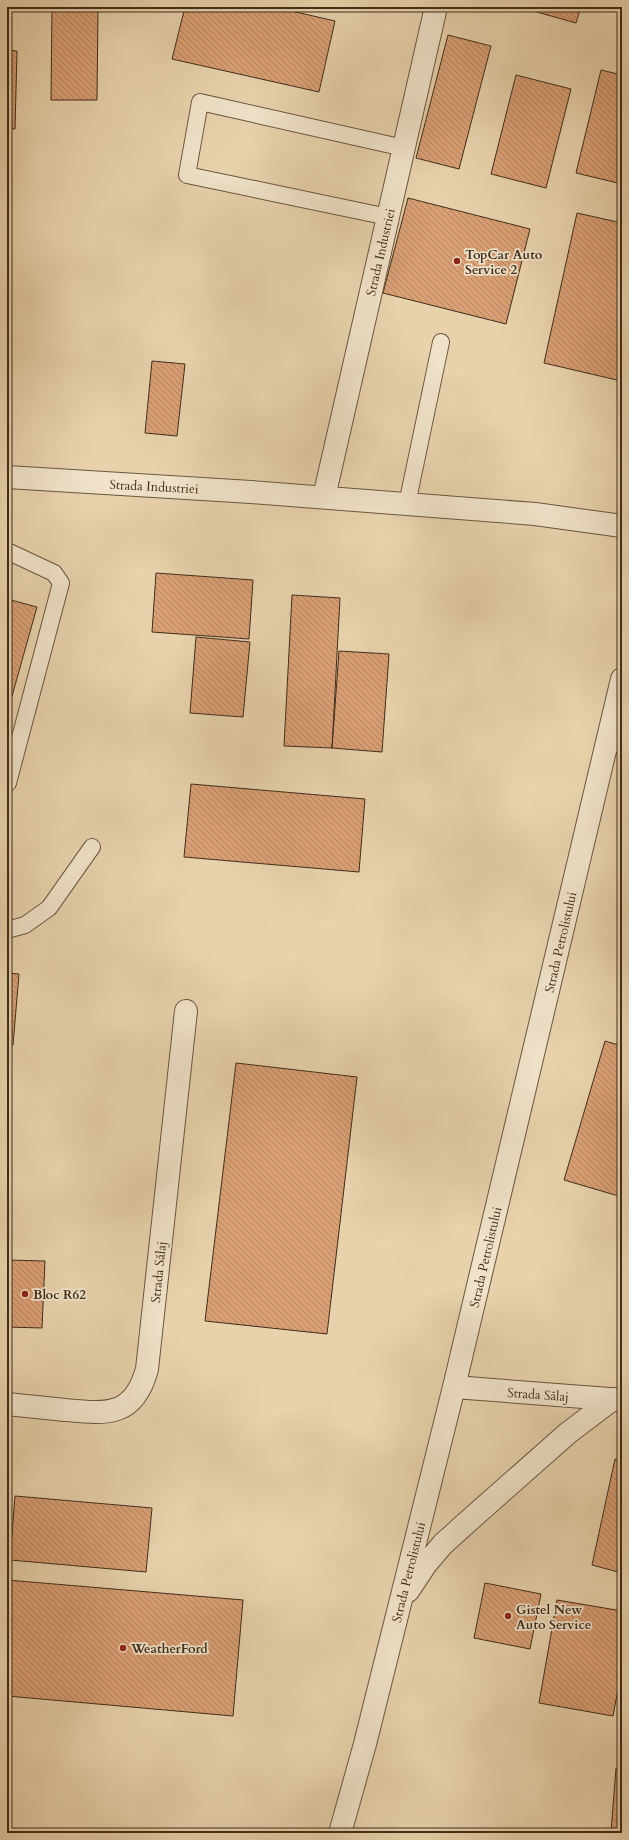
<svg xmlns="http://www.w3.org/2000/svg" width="629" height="1840" font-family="Cardo,serif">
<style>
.building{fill:url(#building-back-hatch);stroke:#402d1a}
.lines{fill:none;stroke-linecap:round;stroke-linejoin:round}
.service-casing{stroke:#6a563e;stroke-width:18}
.minor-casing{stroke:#6a563e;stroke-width:24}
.tertiary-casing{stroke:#6a563e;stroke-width:24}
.service{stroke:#efe2c9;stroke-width:16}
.minor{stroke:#efe2c9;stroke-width:22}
.tertiary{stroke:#efe2c9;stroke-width:22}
.poi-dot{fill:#8f2418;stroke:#efe2c9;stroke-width:1.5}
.labels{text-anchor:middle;stroke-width:3.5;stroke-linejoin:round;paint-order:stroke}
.street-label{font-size:13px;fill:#402d1a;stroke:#efe2c9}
.poi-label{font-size:13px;font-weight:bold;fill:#402d1a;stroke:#efe2c9;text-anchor:start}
</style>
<defs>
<pattern id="building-back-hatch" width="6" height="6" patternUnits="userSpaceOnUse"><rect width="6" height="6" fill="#daa075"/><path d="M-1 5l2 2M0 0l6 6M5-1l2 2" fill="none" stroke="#b2835f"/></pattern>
</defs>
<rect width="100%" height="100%" fill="#e7d2ac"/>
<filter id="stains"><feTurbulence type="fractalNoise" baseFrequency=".005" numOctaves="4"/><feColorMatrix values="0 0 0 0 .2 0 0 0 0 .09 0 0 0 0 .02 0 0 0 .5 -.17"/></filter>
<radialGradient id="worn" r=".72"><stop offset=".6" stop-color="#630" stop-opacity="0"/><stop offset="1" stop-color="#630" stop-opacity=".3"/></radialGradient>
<path class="building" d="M52,7h46l-1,93h-46z
M185,7h89l61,14 -16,71 -147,-33z
M519,7h62l-5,16z
M448,35l43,11 -32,123 -43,-11z
M7,50l10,1 -2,78 -8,-1z
M601,70l21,5v109l-46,-11z
M516,75l55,14 -25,99 -55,-14z
M408,198l122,31 -24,95 -123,-31z
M577,213l45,10v134l-5,23 -73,-17z
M152,361l33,3 -8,72 -32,-3z
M156,573l97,7 -4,59 -97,-7z
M292,595l48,3 -8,150 -48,-2z
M7,599l30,8 -30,107z
M196,637l54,5 -7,75 -53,-4z
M339,651l50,3 -7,98 -50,-4z
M191,784l174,15 -6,73 -175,-15z
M7,821l4,1 -4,63z
M7,973l12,1 -6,71h-6z
M605,1041l17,5v151l-58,-17z
M236,1063l121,14 -30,257 -122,-13z
M7,1260l38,1 -3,67 -35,-1z
M615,1459l7,2v112l-30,-8z
M15,1496l137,12 -6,64 -136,-12z
M7,1580l236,20 -10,116 -226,-20z
M485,1583l56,11 -11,55 -56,-11z
M557,1600l65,11v57l-9,48 -74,-13z
M616,1768h6v64h-11z"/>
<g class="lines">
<g class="service-casing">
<path id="service" d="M388,217l-201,-42 13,-73 204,46
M407,504l34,-162
M7,551l47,22 7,10 -53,200
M609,736l13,10
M7,930l18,-5 24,-17 43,-61"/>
</g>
<g class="minor-casing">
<path id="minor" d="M7,477l244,15 284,22 87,12
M324,497l112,-490
M454,1387l168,-708
M7,1404c19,2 39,4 58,6 43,4 69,7 82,-41l39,-358"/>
</g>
<g class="tertiary-casing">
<path id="tertiary" d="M408,1591l18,-27 17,-20 21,-19 104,-92 45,-34
M340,1833l25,-89 89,-357 168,13"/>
</g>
<use href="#service" class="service"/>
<use href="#minor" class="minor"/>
<use href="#tertiary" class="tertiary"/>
</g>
<g class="poi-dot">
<circle cx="457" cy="261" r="4"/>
<circle cx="25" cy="1294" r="4"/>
<circle cx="508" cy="1616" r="4"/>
<circle cx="123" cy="1648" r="4"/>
</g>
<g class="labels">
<g class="street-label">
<text transform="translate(380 252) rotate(-77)" y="5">Strada Industriei</text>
<text transform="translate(154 486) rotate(3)" y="5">Strada Industriei</text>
<text transform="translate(560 942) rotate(-77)" y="5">Strada Petrolistului</text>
<text transform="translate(485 1257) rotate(-77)" y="5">Strada Petrolistului</text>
<text transform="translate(158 1272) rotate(-84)" y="5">Strada Sălaj</text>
<text transform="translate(538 1394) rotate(4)" y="5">Strada Sălaj</text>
<text transform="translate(408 1572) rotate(-76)" y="5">Strada Petrolistului</text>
</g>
<g class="poi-label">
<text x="465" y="259">TopCar Auto<tspan x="465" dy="15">Service 2</tspan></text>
<text x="33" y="1299">Bloc R62</text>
<text x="516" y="1614">Gistel New<tspan x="516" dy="15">Auto Service</tspan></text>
<text x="131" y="1653">WeatherFord</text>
</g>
</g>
<rect width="629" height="1840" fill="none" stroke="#e7d2ac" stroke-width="24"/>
<rect x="8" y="8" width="613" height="1824" fill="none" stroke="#402d1a" stroke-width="2"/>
<rect x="12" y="12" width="605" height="1816" fill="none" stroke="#402d1a"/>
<rect width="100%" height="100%" filter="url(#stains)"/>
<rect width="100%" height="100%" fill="url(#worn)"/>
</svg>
